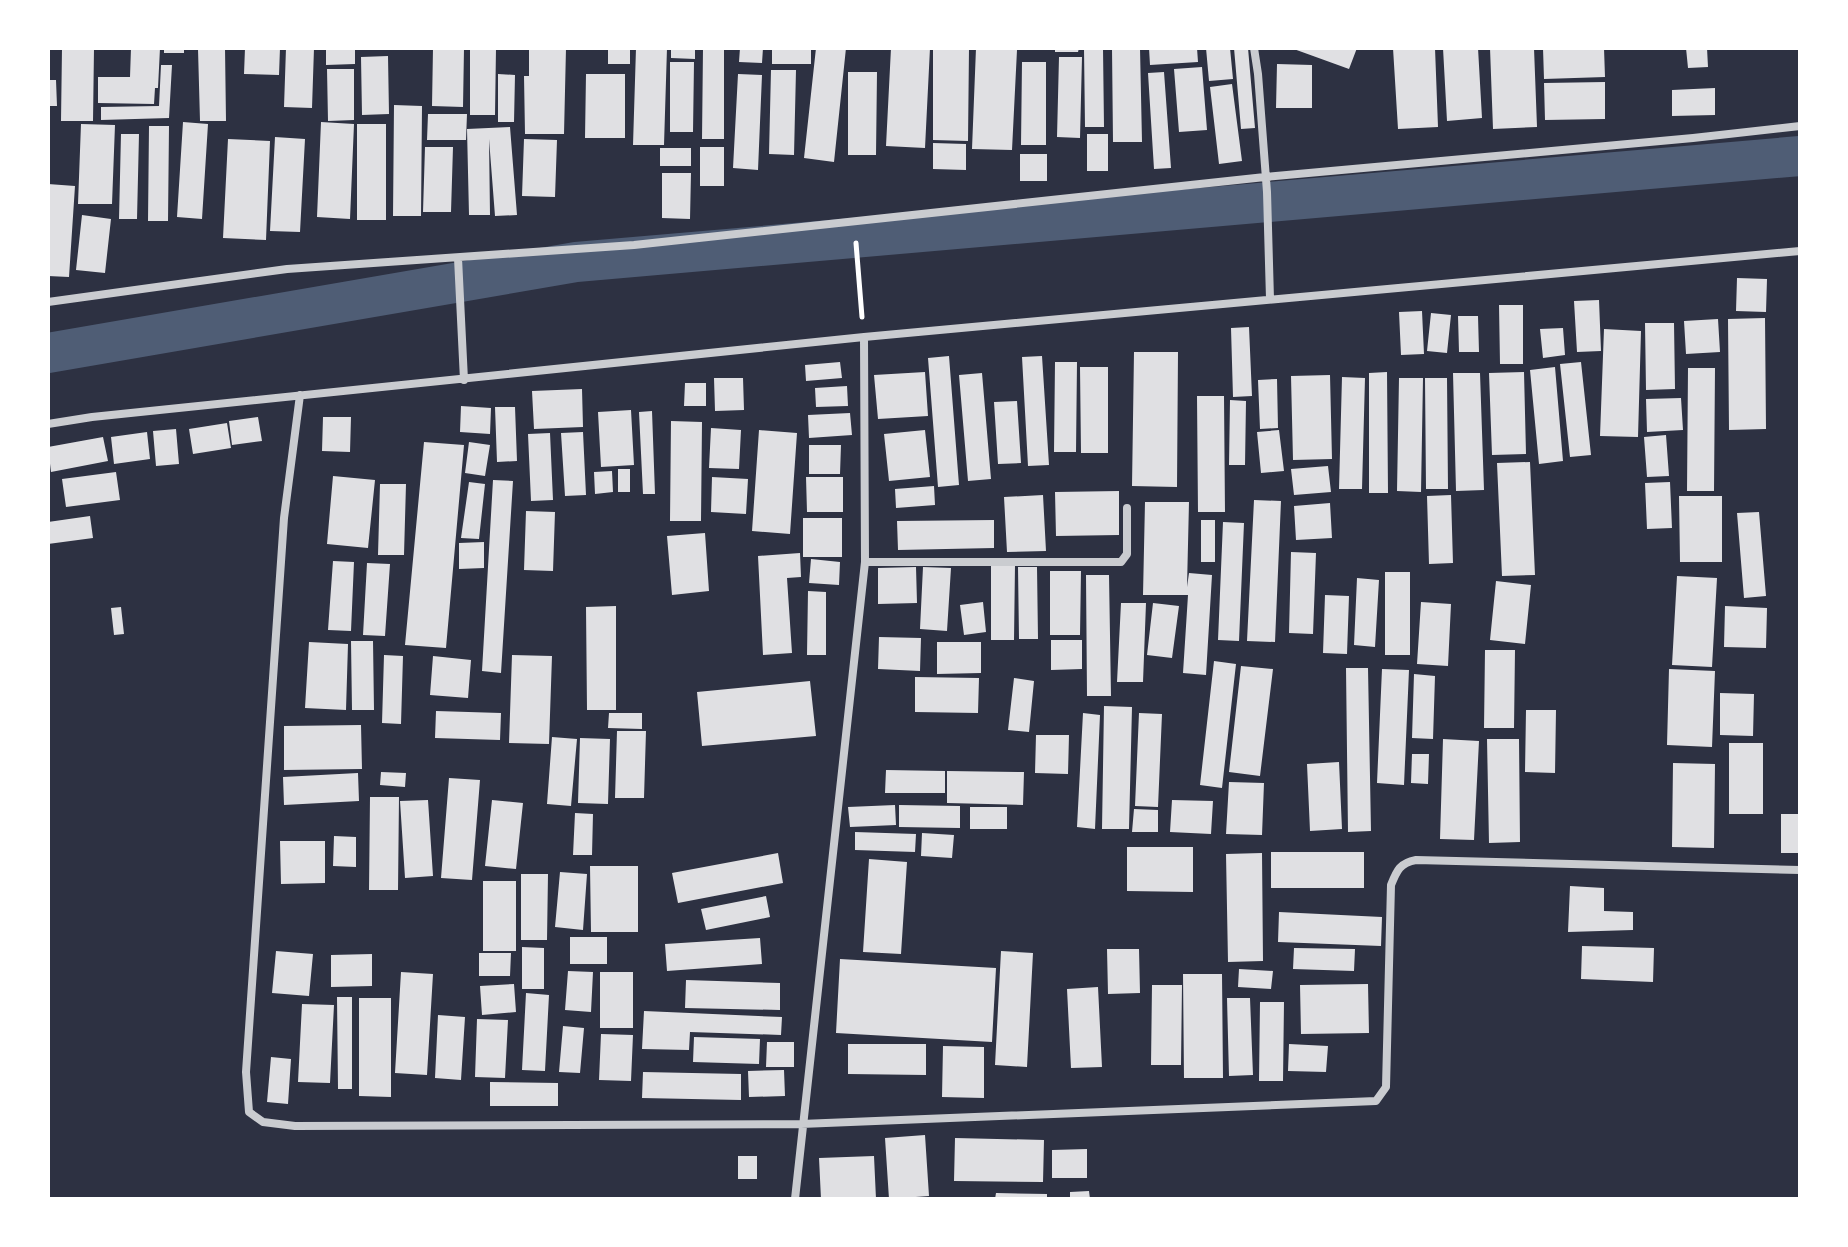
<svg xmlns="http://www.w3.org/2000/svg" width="1848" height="1247" font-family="'Work Sans',sans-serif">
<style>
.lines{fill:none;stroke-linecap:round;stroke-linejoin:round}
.canal{stroke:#4f5d75;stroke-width:40}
.building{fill:#e0e0e3}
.path{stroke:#fff;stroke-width:5}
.minor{stroke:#caccd0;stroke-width:8}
</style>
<rect width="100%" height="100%" fill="#2d3142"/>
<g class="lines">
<path class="canal" d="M48,353l528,-91 1224,-106"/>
</g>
<path class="building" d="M62,48h32l-1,73h-32z
M131,48h29l-2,40h-3l-1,16 -56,-1v-26h32z
M164,48h20v5h-20z
M225,48l1,73h-26l-2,-72z
M245,48h35l-1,27 -35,-1z
M286,48h28l-2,60 -28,-1z
M326,48h29v16l-29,1z
M433,48h31l-1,59 -31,-1z
M470,48h26l-1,67h-25z
M529,48h37l-2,86h-39l-1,-58h5z
M608,48h22v16h-22z
M636,48h31l-3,97h-31z
M671,48h24v11l-24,-1z
M703,48h21v91h-22z
M740,48h23l-1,15 -23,-1z
M772,48h39v16h-39z
M816,48h30l-12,114 -30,-4z
M891,48h39l-5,100 -39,-2z
M933,48h36l-1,93 -35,-1z
M976,48l41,2 -5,100 -40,-1z
M1055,48h24l-1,4h-23z
M1084,48h19l1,79h-19z
M1112,48h28l2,94h-29z
M1149,48h48l1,14 -48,3z
M1206,48h24l3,31 -24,2z
M1234,48h14l7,80 -14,1z
M1291,48h66l-8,21z
M1393,48h42l3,79 -40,2z
M1443,48h35l4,70 -35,3z
M1490,48h44l3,79 -44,2z
M1543,48h61l1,29 -61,2z
M1686,48h21l1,19 -20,1z
M388,56l1,58 -27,1 -1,-58z
M1059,57h23l-2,81 -23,-1z
M670,62h24l-1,70h-23z
M1022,62h24v83h-25z
M1277,64l35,1v43h-36z
M161,65h11l-3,53 -68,2v-13l58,-1z
M1202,67l5,63 -28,2 -5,-63z
M327,69h27v51l-26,1z
M771,70h25l-2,85 -25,-1z
M848,72h29l-1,83h-28z
M1164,72l7,96 -17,1 -6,-96z
M498,74l17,1 -1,47h-16z
M586,74h39v64h-40z
M738,74l24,1 -4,95 -25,-2z
M48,80h8l1,26h-9z
M1605,82v37l-60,1 -1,-37z
M1232,84l10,77 -23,3 -9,-77z
M1715,88v27l-43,1v-26z
M394,105l28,1 -1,110h-28z
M428,114h39l-1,26h-39z
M183,122l25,2 -6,95 -25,-2z
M321,122l33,2 -4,95 -33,-2z
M81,124l34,1 -3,79h-34z
M357,124h29v96h-29z
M149,126h20l-1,95h-20z
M510,127l7,88 -22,1 -6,-77 1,76h-21l-2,-86z
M121,134h18l-2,85h-18z
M1087,134h21v37h-21z
M275,137l30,2 -5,93 -30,-1z
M228,139l42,2 -4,99 -43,-2z
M524,139l33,1 -2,57 -33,-1z
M933,143l33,1v26l-33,-1z
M425,147h28l-2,65h-28z
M700,147h24v39h-24z
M660,148h31v18h-31z
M1020,154h27v27h-27z
M662,173h29l-1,46 -28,-1z
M48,184l27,2 -6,91 -21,-1z
M82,215l29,4 -6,54 -29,-3z
M1737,278l30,1 -1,33 -30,-1z
M1599,300l2,51 -24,1 -3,-51z
M1499,305h24v59h-23z
M1422,311l2,43 -23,1 -2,-43z
M1431,313l20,2 -4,38 -20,-2z
M1458,316h20l1,36h-20z
M1765,318l1,111 -37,1 -1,-111z
M1718,319l2,33 -34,2 -2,-33z
M1645,323h29l1,66 -29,1z
M1249,327l3,69 -19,1 -2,-69z
M1563,328l2,27 -22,3 -3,-29z
M1604,329l37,2 -3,106 -38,-1z
M1134,352h44l-1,135 -45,-1z
M949,356l10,129 -21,2 -10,-129z
M1042,356l7,109 -21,1 -6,-109z
M840,362l2,16 -36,3 -1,-16z
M1055,362h22l-1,90h-22z
M1581,362l10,93 -21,2 -10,-93z
M1080,367h28v86h-27z
M1555,367l8,94 -24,3 -9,-94z
M1688,368h27l-1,123h-27z
M925,372l3,44 -50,3 -4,-44z
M1387,372l1,121h-19v-120z
M1524,372l2,82 -34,1 -3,-82z
M982,373l9,106 -23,2 -9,-106z
M1453,373h27l4,117 -28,1z
M1330,375l2,84 -39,1 -2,-84z
M1342,377l23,1 -3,111h-23z
M714,378h29l1,32 -29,1z
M1399,378h24l-2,114 -24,-1z
M1425,378h22l1,111h-22z
M1277,379l1,49 -18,1 -2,-49z
M685,383h21v23h-22z
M847,386l1,20 -32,1 -1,-19z
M582,389l1,38 -49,2 -2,-38z
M1197,396h27l1,116h-27z
M1681,398l2,32 -36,2 -1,-33z
M1230,400l16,1 -1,64h-16z
M1017,401l4,62 -23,1 -4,-62z
M461,406l30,2 -1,26 -30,-2z
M495,407h20l2,54 -20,1z
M631,410l3,55 -33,2 -3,-55z
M652,411l3,83h-12l-4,-82z
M850,413l2,22 -43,3 -1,-23z
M258,417l4,24 -30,4 -3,-24z
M323,417h28l-1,35 -28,-1z
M671,421l31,1 -1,99h-31z
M227,423l4,25 -38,6 -4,-25z
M711,428l30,2 -2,39 -30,-1z
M176,429l3,35 -23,2 -3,-35z
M759,430l38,3 -7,101 -38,-3z
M925,430l5,47 -41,4 -5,-47z
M1279,430l5,41 -23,2 -4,-41z
M147,432l3,27 -36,5 -3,-27z
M583,432l3,63 -21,1 -4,-63z
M550,433l3,67 -22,1 -3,-67z
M1666,435l3,41 -22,1 -3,-40z
M103,437l5,24 -57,11 -3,-25z
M424,442l40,3 -18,203 -41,-3z
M469,442l21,3 -5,31 -20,-3z
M809,445h32l-1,29h-31z
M1530,462l5,113 -33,1 -5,-113z
M1328,466l3,26 -37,3 -3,-26z
M618,469h12v23h-12z
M612,471l1,21 -18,2 -1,-22z
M116,472l4,28 -54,7 -4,-28z
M333,476l42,4 -7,68 -41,-4z
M712,477l36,2 -2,35 -35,-2z
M806,477h37v35h-36z
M493,480l20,1 -12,192 -19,-2z
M469,482l16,2 -6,55 -18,-1z
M1670,482l2,46 -25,1 -2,-46z
M380,484h26l-2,71h-26z
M934,486l1,19 -39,3 -1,-19z
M1119,491v44l-63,1 -1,-44z
M1043,495l3,56 -39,1 -3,-55z
M1451,495l2,68 -24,1 -2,-68z
M1679,496h43v66h-42z
M1254,500l27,1 -6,141 -28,-1z
M1145,502h44l-2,85 2,-14 23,2 -6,100 -23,-2 5,-78h-45z
M1330,503l2,35 -36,2 -2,-34z
M526,511l29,1 -2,59 -29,-1z
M1759,512l7,84 -22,2 -7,-85z
M90,516l3,22 -45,6v-22z
M803,518h39v39h-39z
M994,520v28l-96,2 -1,-29z
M1201,520h14v42h-14z
M1223,522l21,1 -5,118 -21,-1z
M705,533l4,58 -37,4 -5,-59z
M484,542v26l-25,1v-26z
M1291,552l25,1 -3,81 -24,-1z
M800,553l1,24 -14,1 5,75 -29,2 -5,-99z
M811,559l29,3 -1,23 -30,-2z
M333,561l21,1 -3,69 -23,-1z
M367,563l23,1 -5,72 -22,-1z
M991,565h24l-1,75h-23z
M916,567l1,36 -39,1v-36z
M923,567l28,1 -4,63 -27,-2z
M1018,567h19l1,72h-19z
M1050,571h31l-1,64h-30z
M1385,572h25v83h-25z
M1086,575h23l2,121h-24z
M1677,576l40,2 -5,89 -40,-2z
M1357,578l22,2 -4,67 -21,-2z
M1496,581l35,4 -6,59 -35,-4z
M808,591l18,1v63h-19z
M1325,595l24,1 -2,58 -24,-1z
M983,602l3,30 -22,3 -4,-30z
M1421,602l30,2 -3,62 -31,-2z
M1121,603h25l-3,79h-26z
M1153,603l26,3 -7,52 -25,-3z
M616,606v104h-29l-1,-103z
M1725,606l42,2 -1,40 -42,-1z
M121,607l3,27 -10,1 -3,-27z
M879,637l42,1 -1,33 -42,-2z
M1051,640h31v29l-31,1z
M351,641h22l1,69h-22z
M309,642l39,2 -2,66 -41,-2z
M937,642h44v31l-44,1z
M1485,650h30l-1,78h-30z
M384,655l19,1 -2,68 -19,-1z
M512,655l40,1 -3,88 -40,-1z
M433,656l38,4 -3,38 -38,-3z
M1214,661l22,3 -14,124 -22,-3z
M1241,666l32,3 -13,107 -31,-4z
M1346,668h22l3,163 -23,1z
M1382,669l27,1 -5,115 -27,-2z
M1669,669l46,2 -3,76 -45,-2z
M1414,674l21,2 -2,63 -21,-1z
M915,677l64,1 -1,35 -63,-1z
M1014,678l20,3 -5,51 -21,-2z
M810,681l6,55 -114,10 -5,-54z
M1720,693l34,1 -1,42 -33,-1z
M1104,706l28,1 -3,122h-27z
M1526,710h30l-1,63 -30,-1z
M436,711l65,2 -1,27 -65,-2z
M609,713h33v16l-34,-1z
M1083,713l17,2 -5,114 -18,-2z
M1139,713l23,1 -4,93 -23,-1z
M361,725l1,44 -78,1v-44z
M617,731h29l-2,67h-29z
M1036,735h33l-1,39 -33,-1z
M552,737l25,2 -6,67 -24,-2z
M580,738l30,1 -2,65 -30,-1z
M1443,739l36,2 -5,99 -34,-1z
M1487,739h32l1,103 -31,1z
M1729,743h34v71h-34z
M1412,754h17l-1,30 -17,-1z
M1339,762l3,67 -32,2 -3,-67z
M1673,763l42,1 -1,84 -42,-1z
M886,770l59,1v22h-60z
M947,771l77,1 -1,33 -76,-2z
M381,772l25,1 -1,14 -25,-2z
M358,773l1,28 -75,4 -1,-28z
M449,778l31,2 -8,100 -31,-2z
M1229,782l35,1 -2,52 -36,-1z
M370,797h29l-1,93h-29z
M428,800l5,76 -28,2 -5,-77z
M492,800l31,3 -7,66 -31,-3z
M1172,800l41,1 -2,33 -41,-2z
M895,805l1,20 -46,2 -2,-20z
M899,805l61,1v22l-61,-1z
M970,807h37v22h-37z
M1134,809l24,1v22h-26z
M575,813l18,1 -1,41h-19z
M1781,814h19v39h-19z
M855,832l61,2 -1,18 -60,-2z
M922,833l32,2 -2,23 -31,-2z
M334,836l22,1v30l-23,-1z
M280,841h45v42l-44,1z
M1127,847h66v45l-66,-1z
M1271,852h93v36h-93z
M778,853l5,30 -105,20 -6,-30z
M1262,853l1,108 -35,1 -2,-108z
M869,859l38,3 -6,92 -38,-2z
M590,866h48v66h-47z
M560,872l27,2 -4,56 -28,-3z
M521,874h27l-1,66h-26z
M483,881h33v70h-33z
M1570,886l34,2v23l29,1v18l-65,2z
M766,896l4,21 -64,13 -5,-21z
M1279,912l103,5 -1,29 -103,-4z
M570,937h37v27h-37z
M760,938l2,26 -95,7 -2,-27z
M1582,946l72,2 -1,34 -72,-3z
M522,947l22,1v41h-22z
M1294,948l61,1 -1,22 -61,-2z
M1107,949h32l1,44 -32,1z
M276,951l37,3 -4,42 -37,-3z
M1001,951l32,2 -6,114 -32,-2z
M479,953h32l-1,23h-31z
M372,954v32l-41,1v-32z
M840,959l156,9 -4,74 -156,-9z
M1239,969l34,2 -2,18 -33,-2z
M568,971l25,1 -2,40 -26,-2z
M401,972l32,2 -6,101 -32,-2z
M600,972h33v56h-33z
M1183,974h39l1,104h-39z
M686,980l94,3v27l-95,-2z
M514,984l2,28 -34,3 -2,-29z
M1368,984l1,49 -68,1 -1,-49z
M1152,985h30l-1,80h-30z
M1098,987l4,80 -31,1 -4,-79z
M526,993l23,2 -4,76 -23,-1z
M337,997h15v92h-14z
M359,998h32v99l-32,-1z
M1227,998h23l3,77 -24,1z
M1260,1002h24l-1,79h-24z
M302,1004l32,1 -4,78 -32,-1z
M644,1011l138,6 -1,18 -91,-3 -1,18 -47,-1z
M438,1015l27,2 -4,63 -26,-2z
M477,1019l31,1 -3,58 -30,-1z
M563,1026l21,2 -4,45 -21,-1z
M601,1034l32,1 -2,46 -32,-1z
M694,1037l66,2 -1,25 -66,-2z
M767,1042h27v25h-28z
M848,1044h78v31l-78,-1z
M1289,1044l39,2 -2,26 -38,-1z
M943,1046l41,1v51l-42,-1z
M271,1057l20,2 -3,45 -21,-2z
M784,1070l1,26 -36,1 -1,-26z
M643,1072l98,2v26l-99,-2z
M490,1082l68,1v23h-68z
M925,1135l4,61 -40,3 -4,-61z
M955,1138l89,2 -1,42 -89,-1z
M1087,1149v29h-35v-28z
M738,1156h19v23h-19z
M874,1156l2,43h-55l-2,-41z
M1089,1191l1,8h-20v-7z
M996,1193l51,1v5h-52z"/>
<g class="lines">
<path class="path" d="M856,243l6,74"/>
<path class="minor" d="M1254,48l4,26 9,118 3,107
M458,258l6,122
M48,302l239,-33 347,-24 631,-68 428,-39 107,-12
M300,395l-16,123 -38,554 3,40 14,10 32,4 506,-2 575,-23 10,-14 5,-202c6,-15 9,-22 25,-25l384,10
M48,424l44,-7 772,-80 936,-86
M865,562h256l6,-8v-46
M795,1199l70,-637 -1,-225"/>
</g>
<rect width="1848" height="1247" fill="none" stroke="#ffffff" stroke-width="100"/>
</svg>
